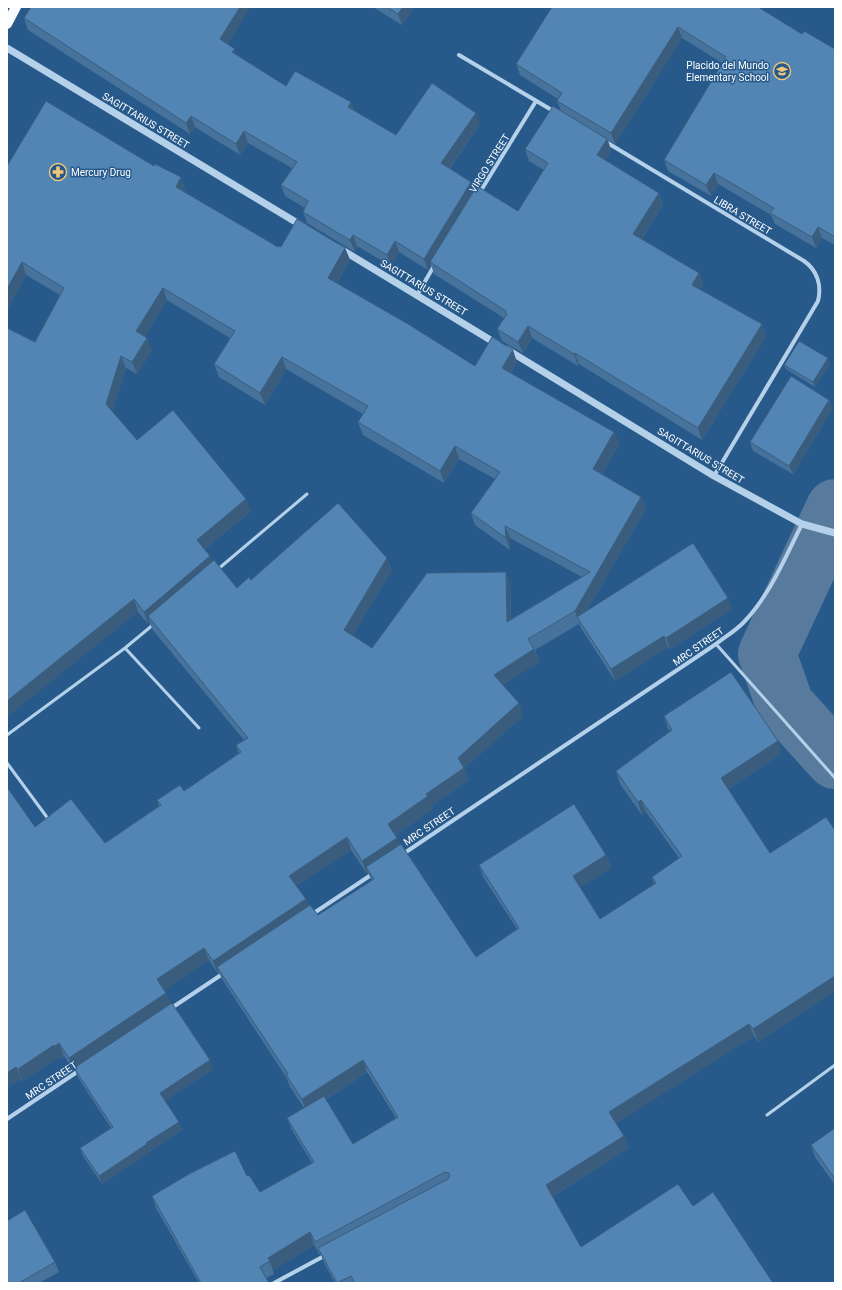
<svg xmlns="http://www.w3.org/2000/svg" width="842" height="1290" font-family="Roboto,sans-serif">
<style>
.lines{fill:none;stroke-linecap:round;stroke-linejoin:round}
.river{stroke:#577a9d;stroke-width:58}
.service{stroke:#b5d1ea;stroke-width:3}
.minor{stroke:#b5d1ea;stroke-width:4}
.tertiary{stroke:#b5d1ea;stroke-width:7}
.primary{stroke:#f9fbfe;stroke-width:10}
.wall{fill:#47729b;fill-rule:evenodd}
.shaded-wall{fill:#3a5d7e}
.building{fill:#5385b4;stroke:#3a5d7e}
.labels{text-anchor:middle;stroke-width:3;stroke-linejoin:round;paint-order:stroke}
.poi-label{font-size:10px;fill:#fff;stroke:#275a8b;text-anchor:end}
.street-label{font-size:10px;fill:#fff;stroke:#275a8b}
</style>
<rect width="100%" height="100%" fill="#275a8b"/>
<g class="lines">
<path class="river" d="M835,508l-68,146 18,51 50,55"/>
<path class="service" d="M217,570l90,-76
M716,644l119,134
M125,648l74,80
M7,735l118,-87 29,-24
M7,763l42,57
M767,1115l68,-50"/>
<path class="minor" d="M459,55l96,57
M606,142l198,119c13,9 18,24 14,40l-104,175
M480,192l56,-91
M417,295l17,-29
M403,854l313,-210c9,-7 19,-13 27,-21 27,-28 42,-65 59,-99
M311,915l63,-42
M170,1009l54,-36
M7,1119l73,-49
M274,1283l52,-28"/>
<path class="tertiary" d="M7,48l297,179
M339,248l158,96
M506,349l208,127 88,48 33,9"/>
<path class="primary" d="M7,24l9,-17"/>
</g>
<path class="wall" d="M373,7h41l-12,18z
M552,7l250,27 33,15v196l-13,-7 -6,10 -41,-24 -4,-9 -53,-31 -7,12 -43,-25 -4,-11 58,-97 -40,-25 -67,106 -7,-4 3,10 -6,10 54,33 4,11 -21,35 57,34 4,12 -3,4 62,35 4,12 -64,104 -123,-76 -1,2 -46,-28 -9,15 -21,-12 -5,-12 7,-11 -70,-44 -3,-9 -3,5 -29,-18 -8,14 -34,-20 -2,6 -48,-29 -4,-11 2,-4 -20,-12 -4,-11 11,-17 -44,-25 -8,12 -45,-28 -5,7 -162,-104 -4,-12 204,26 9,12 49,30 65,16 3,9 42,24 84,-11 -30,44 21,14 3,8 44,21 26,-41 -15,-9 -4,-12 36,-38 -4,-10 1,-2 -38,-24 -4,-11z
M7,166h147l27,11 4,13 -1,2 94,55 67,1 5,12 -13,23 138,83 42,-4 -6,11 103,59 5,12 -17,30 39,23 5,12 -59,101 145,-1 -62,40 -2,-2 -53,34 -34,-53 -2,-4 -44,26 4,12 -37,23 21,31 -59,52 5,12 -37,25 1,4 -38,26 2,3 3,7 76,112 41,-28 -34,-52 -4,-12 127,-10 5,13 -31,19 20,32 54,-35 -2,-7 27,-19 -33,-46 -4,3 -22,-31 -4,-13 54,-40 -2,-2 -4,-13 118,37 -54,36 42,64 65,-23v161l-77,51 -4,-6 -138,87 8,13 5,12 -77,49 29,50 112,-41 80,77h-438l-12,-22 -2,-7 -1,1 -6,-10 -41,25 1,4 -8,4 3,5h-70l-43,-75 -4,-12 95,-20 13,16 52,-29 -20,-33 -5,-12 17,-10 -14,-21 -4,-10 -64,-98 -3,-6 -1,1 -9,-14 -45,30 2,3 4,11 40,56 3,9 -48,31 14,22 3,8 -33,21 1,1 -48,32 -19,-28 -3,-8 31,-20 -34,-52 -2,-7 -2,1 -9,-14 -5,3v-2l-37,24 -1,-2 -14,9v-301l28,40 70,16 54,-37 -2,-6 27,-9 55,-37 -3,-9 8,-5 -92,-111 -2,-6 -2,1 -10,-12 -103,-270 25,-47 -34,-20 -19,35zM167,300l63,38 -16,26 5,13 46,28 21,-36 77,45 -5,8 5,13 81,48 15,-24 36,20 -24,34 4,12 35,25v-12l72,39 -71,42 -1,-34 -4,-13 -134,76 -19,-13 39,-65 -141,10 -14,8 -25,-26 -2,-6 -5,-7 46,-38 -114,-71 -25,-29 14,-43 11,6 15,-24 -7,-14zM351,850l16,24 1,-1 4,8 -54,34 -10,-9 -2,-7 -10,-13zM367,1072l29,46 -43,26 -28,-44z
M830,363l-15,24 -29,-18 -2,-4z
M829,400l3,9 -39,65 -40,-23 -3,-9z
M835,1128v57l-20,-28 -4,-12z
M55,1262l4,10 -20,11h-32z"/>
<path class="shaded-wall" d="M240,7h11l-27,43 -4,-11z
M403,7h11l-12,18 -4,-11z
M678,27l4,11 -67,106 -4,-11z
M235,49l4,11 -7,-8z
M351,102l4,11 -7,-6z
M476,113l4,11 -35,50 -4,-11z
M191,116l4,11 -5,7 -4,-11z
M244,131l4,12 -8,12 -4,-11z
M607,139l4,11 -10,16 -4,-11z
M714,173l4,11 -7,12 -5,-11z
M181,177l4,13 -5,9 -4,-12z
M471,182l4,11 -45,69 1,3 -3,5 -4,-11z
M659,193l4,11 -25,41 -5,-11z
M818,227l4,11 -6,10 -4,-11z
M353,235l4,11 -2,6 -5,-12z
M395,241l4,11 -8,14 -4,-11z
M345,248l5,12 -18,31 -4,-13z
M22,262l4,13 -19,35v-21z
M699,273l4,12 -7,11 -4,-11z
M163,288l4,12 -26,43 -5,-12z
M762,324l4,12 -64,104 -4,-12z
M528,326l4,12 -9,15 -5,-11z
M147,338l5,12 -15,24 -5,-12z
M513,350l4,12 -11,19 -4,-13z
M575,353l4,11 -1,2 -4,-12z
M121,356l5,12 -15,48 -5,-12z
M282,357l4,12 -21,36 -5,-12z
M828,358l2,5 -15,24 -2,-5z
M829,400l3,9 -39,65 -4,-8z
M614,432l5,12 -22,38 -4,-13z
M455,446l4,13 -15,24 -4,-12z
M641,497l5,12 -66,113 -3,-5 -2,-6z
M246,499l5,12 -50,41 -4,-12z
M505,526l5,12v12l-4,-12z
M210,556l5,12 -67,48 2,7 -2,1 -4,-12z
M387,558l5,12 -43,72 -5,-12z
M506,572l4,13 1,49 -4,-12z
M728,598l4,11 -62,40 -4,-11z
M134,599l4,13 -131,105v-16z
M664,636l4,11 -53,34 -4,-12z
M534,649l5,13 -41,26 -4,-13z
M519,703l4,13 -59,52 5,12 -37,25 1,4 -40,27 -5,-12 70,-66z
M778,741l4,12 -57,38 -4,-13z
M641,800l5,12 -4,3 -4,-13z
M347,837l4,13 -58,38 -4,-12z
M397,838l5,12 -36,17 2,6 -1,1 -5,-13z
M606,855l5,13 -34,21 -4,-13z
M306,899l5,12 -94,56 2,6 -1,1 -5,-13z
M204,948l5,12 -47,32 -5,-13z
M835,976v15l-77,51 -5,-13z
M166,993l5,12 -97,63 1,1 -2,1 -4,-12z
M749,1024l5,12 -140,89 -5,-13z
M59,1043l5,13 -5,3 -4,-13z
M54,1045l5,12 -37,24 -4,-12z
M210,1060l3,9 -50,33 -3,-9z
M363,1060l4,12 -61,40 -4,-13z
M16,1067l5,12 -14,9v-15z
M179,1122l3,8 -33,21 1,1 -48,32 -3,-8 47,-33z
M624,1136l5,12 -79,50 -4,-13z
M310,1232l4,13 -41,25 -5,-12z"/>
<path class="building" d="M31,7h209l-20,32 15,10 -3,3 54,34 9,-15 56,31 -3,5 48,28 36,-52 44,30 -35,50 30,19 -47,77 -29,-18 -8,14 -34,-20 -3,5 -47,-28 5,-11 -27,-16 16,-23 -53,-31 -8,13 -45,-28 -5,7 -162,-105z
M387,7h16l-5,7z
M552,7h206l44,27 2,-3 31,18v188l-17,-10 -6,10 -42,-24 4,-5 -60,-35 -8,12 -42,-25 62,-103 -48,-30 -67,106 -54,-32 5,-8 -46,-29z
M46,101l108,65 1,-2 26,13 -5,10 102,60 1,-1 2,1 16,-28 48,29 -17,30 80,46 67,42 17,-29 21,13 -11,18 112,64 -21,37 48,28 -66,114 -47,28 6,10 -40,26 25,28 -61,55 6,10 -38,26 2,2 -40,28 9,14 -35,23 -15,-24 -58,39 17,23 -93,62 -9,-13 -47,31 9,14 -97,65 -10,-15 -4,3 -1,-1 -36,24 -2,-2 -9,6v-286l28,40 36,-28 34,44 56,-38 -4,-5 23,-15 4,6 57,-39 -5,-7 12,-7 -100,-122 66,-56 23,28 12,-11 2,3 87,-77 49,55 -43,72 28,18 55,-75 79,-1 1,50 83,-50 -85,-46 1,12 -35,-25 29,-41 -45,-26 -15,25 -82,-49 10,-16 -86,-49 -22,36 -46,-29 21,-33 -72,-43 -27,43 11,7 -15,24 -11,-6 -15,48 31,36 36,-30 73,89 -49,41 13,16 -66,56 -10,-13 -127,102v-373l28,14 29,-54 -42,-26 -15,27v-123z
M553,106l54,33 -10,16 62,38 -26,41 66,39 -7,12 70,39 -64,104 -123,-75 -1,1 -46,-28 -10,16 -21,-13 10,-15 -2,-1 1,-2 -76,-49 47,-76 41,25 30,-48 -23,-14z
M799,341l29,17 -15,24 -29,-17z
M791,376l38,24 -40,66 -39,-24z
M693,543l35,55 -62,40 -2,-2 -53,33 -34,-52z
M731,672l47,69 -57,37 49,75 56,-36 9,13v146l-82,53 -4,-5 -140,88 15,24 -78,49 35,62 97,-63 15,22 20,-14 60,91h-418l-4,-7 -14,7 -19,-35 130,-69 2,-3 -1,-3 -4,-1 -130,70 -5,-10 -42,26 2,3 -10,6 9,16h-68l-49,-87 37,-22 46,-23 12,25 2,-1 11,17 54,-30 -27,-44 37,-22 29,48 45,-27 -35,-57 -61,39 -16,-24 2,-1 -71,-107 93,-62 8,10 56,-36 -8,-12 35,-23 75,113 43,-29 -40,-63 95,-61 32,51 -33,21 27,43 56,-36 -4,-6 30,-21 -41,-56 -3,2 -22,-31 56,-41 -8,-14z
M172,1003l38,57 -50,33 19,29 -33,21 1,1 -48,32 -19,-28 33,-21 -39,-59z
M835,1128v51l-24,-34z
M25,1210l30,52 -36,21h-12v-62z"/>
<defs>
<g id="school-ring" transform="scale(0.9)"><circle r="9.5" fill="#275a8b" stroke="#f3c77a" stroke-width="1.5"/><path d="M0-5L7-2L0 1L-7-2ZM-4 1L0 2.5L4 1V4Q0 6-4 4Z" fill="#f3c77a"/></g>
<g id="pharmacy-ring" transform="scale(0.9)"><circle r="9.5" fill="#275a8b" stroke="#f3c77a" stroke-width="1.5"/><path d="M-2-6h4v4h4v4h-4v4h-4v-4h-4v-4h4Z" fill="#f3c77a"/></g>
</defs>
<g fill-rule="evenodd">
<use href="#school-ring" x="782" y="71"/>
<use href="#pharmacy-ring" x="58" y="172"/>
</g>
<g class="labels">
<g class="poi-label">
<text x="769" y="69">Placido del Mundo<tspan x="769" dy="12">Elementary School</tspan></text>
<text x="71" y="176" text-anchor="start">Mercury Drug</text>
</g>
<g class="street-label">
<text transform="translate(146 120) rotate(31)" y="4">SAGITTARIUS STREET</text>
<text transform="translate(489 163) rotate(-58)" y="4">VIRGO STREET</text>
<text transform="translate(743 215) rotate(31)" y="4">LIBRA STREET</text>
<text transform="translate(424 287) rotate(31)" y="4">SAGITTARIUS STREET</text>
<text transform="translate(701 455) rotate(31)" y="4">SAGITTARIUS STREET</text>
<text transform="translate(698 646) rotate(-35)" y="4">MRC STREET</text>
<text transform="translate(429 826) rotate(-34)" y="4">MRC STREET</text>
<text transform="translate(51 1080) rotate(-34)" y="4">MRC STREET</text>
</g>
</g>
<rect width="842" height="1290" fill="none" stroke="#ffffff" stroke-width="16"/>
</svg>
